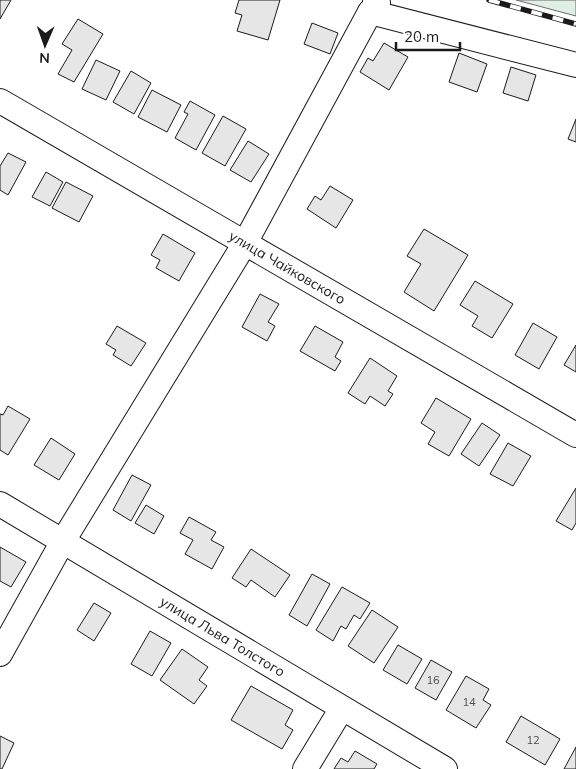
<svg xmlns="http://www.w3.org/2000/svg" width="576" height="769" font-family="Mulish,sans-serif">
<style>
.green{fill:#e0efe3;stroke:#6a6a6a}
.building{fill:#e6e6e6;stroke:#1a1a1a}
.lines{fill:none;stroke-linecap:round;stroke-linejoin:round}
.minor-casing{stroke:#1a1a1a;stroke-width:26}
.minor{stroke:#fff;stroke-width:24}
.rail-casing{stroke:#1a1a1a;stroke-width:5.5}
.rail{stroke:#fff;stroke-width:4;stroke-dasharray:11;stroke-linecap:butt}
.labels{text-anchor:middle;stroke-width:4;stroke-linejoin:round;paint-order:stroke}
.number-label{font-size:11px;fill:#4d4d4d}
.street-label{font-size:14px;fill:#1a1a1a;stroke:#fff}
</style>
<rect width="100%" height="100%" fill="#fff"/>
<path class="green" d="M516,0h60v16z"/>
<path class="building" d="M0,0h11l-11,19z
M239,0h41l-12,40 -31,-9 5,-16 -7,-2z
M78,19l25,15 -29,48 -16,-8 14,-24 -10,-6z
M312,23l26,10 -8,21 -26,-10z
M384,43l24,14 -19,33 -29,-18 8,-14 5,3z
M459,53l28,11 -10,28 -28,-10z
M96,60l24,11 -14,29 -24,-11z
M511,67l25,8 -8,26 -25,-8z
M131,71l20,12 -17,31 -21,-12z
M152,90l29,15 -14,27 -29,-15z
M190,101l25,14 -19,35 -21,-12 13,-24 -4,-2z
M223,116l23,13 -21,37 -23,-13z
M576,119v23l-8,-3z
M248,141l21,13 -18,28 -21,-12z
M8,153l18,9 -18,33 -8,-5v-24z
M46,172l17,10 -13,24 -18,-9z
M66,182l27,14 -14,26 -27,-14z
M330,186l23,14 -17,28 -29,-19 8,-13 6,4z
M424,229l44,26 -34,56 -30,-19 17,-28 -14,-8z
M163,234l32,19 -16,28 -23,-13 4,-8 -9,-5z
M475,281l38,23 -21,34 -20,-12 6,-10 -18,-11z
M260,294l19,10 -11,18 7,4 -8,15 -25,-14z
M533,323l24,14 -18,32 -24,-14z
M117,326l29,17 -15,23 -18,-11 3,-5 -10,-6z
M315,326l28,16 -8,15 6,4 -6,10 -35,-20z
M576,345v27l-12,-7z
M370,358l27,18 -9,15 5,3 -8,12 -15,-10 -5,8 -17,-11z
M436,398l35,21 -22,37 -21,-12 7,-12 -14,-9z
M8,406l22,13 -22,36 -8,-5v-36l3,1z
M482,423l18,12 -21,31 -18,-12z
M51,438l24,16 -16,26 -25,-15z
M508,443l23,13 -18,30 -23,-12z
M132,475l19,10 -20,36 -18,-11z
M576,488v35l-4,7 -16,-9z
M146,505l18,11 -10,18 -19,-11z
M189,517l27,15 -5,8 13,7 -12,22 -27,-15 8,-14 -13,-7z
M0,547l26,15 -15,25 -11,-6z
M251,549l39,26 -15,22 -24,-17 -5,7 -14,-9z
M312,574l18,10 -23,42 -18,-11z
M342,587l28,16 -10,16 -6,-4 -8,14 -5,-3 -8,15 -17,-11z
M94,603l17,10 -17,28 -17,-11z
M372,610l26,17 -24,36 -26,-17z
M150,631l21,12 -19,33 -21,-12z
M398,645l24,14 -15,25 -24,-14z
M182,649l26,18 -9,13 8,6 -13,18 -34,-24z
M431,660l21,12 -16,28 -21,-12z
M466,676l23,13 -6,11 8,5 -15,23 -30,-18z
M251,686l42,24 -8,15 8,5 -11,19 -51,-29z
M521,716l39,23 -15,26 -39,-23z
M0,736l14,7 -12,26h-2z
M576,747v22h-12z
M355,751l22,13 -3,5h-40l7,-11 7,4z"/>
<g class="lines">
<g class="minor-casing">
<g id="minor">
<path d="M375,2l3,1 -8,9 206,53"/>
<path id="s1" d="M0,101l576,334"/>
<path id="s2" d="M0,504l445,265"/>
<path d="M0,654l63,-113 182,-298 125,-231"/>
<path d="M305,769l37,-61"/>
</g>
</g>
<use href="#minor" class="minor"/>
<g class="rail-casing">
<path id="rail" d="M489,0l87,24"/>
</g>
<use href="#rail" class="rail"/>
</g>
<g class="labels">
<g class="number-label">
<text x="433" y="684">16</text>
<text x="469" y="706">14</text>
<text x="533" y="744">12</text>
</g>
<g class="street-label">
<text dy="5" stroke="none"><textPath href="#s1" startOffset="332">улица Чайковского</textPath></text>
<text dy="5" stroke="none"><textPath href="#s2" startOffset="259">улица Льва Толстого</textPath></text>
</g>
</g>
<g transform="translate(45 45) rotate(182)" stroke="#ffffff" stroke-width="4" paint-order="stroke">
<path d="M0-4L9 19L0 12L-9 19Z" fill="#1a1a1a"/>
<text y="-8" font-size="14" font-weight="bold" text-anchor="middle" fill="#1a1a1a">N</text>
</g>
<path d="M396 42v8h64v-8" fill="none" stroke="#1a1a1a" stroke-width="2.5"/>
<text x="404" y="42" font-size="15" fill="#1a1a1a" stroke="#ffffff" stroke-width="4" paint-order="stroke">20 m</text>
</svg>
